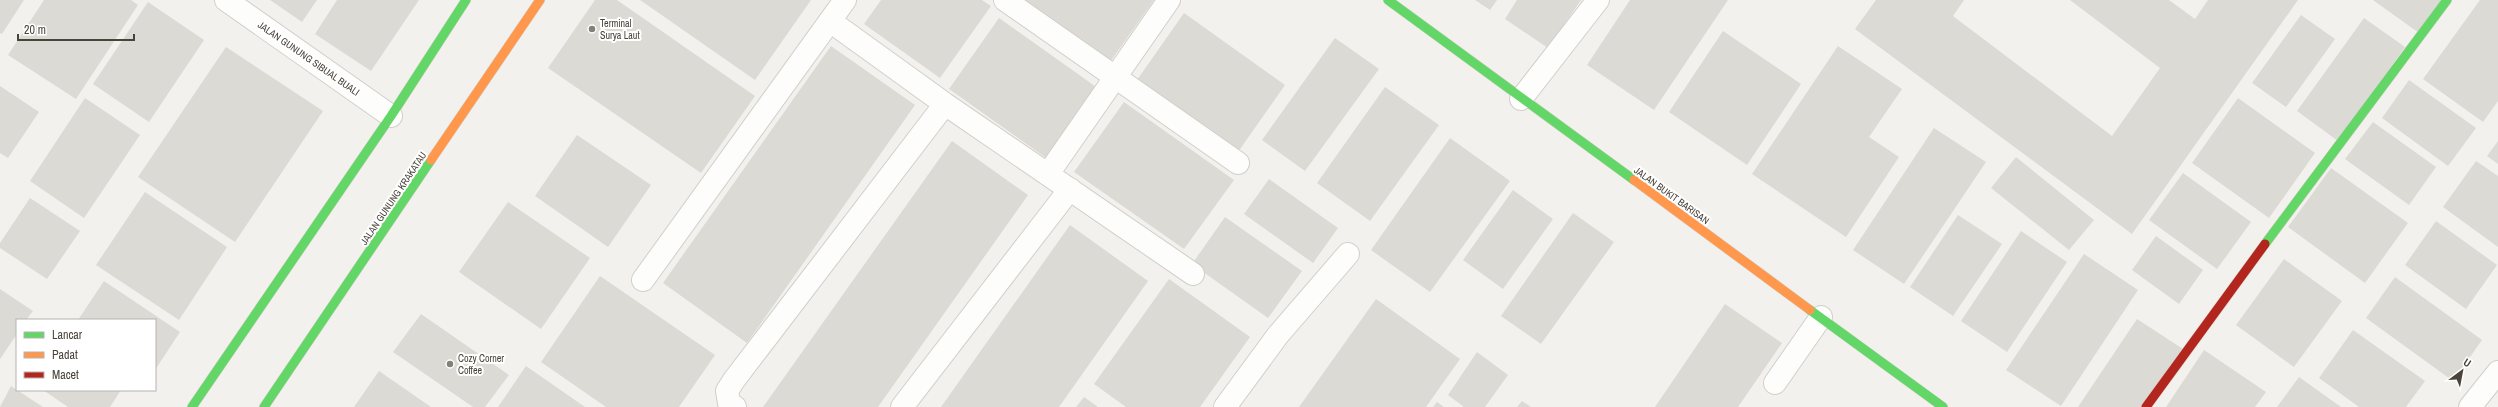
<svg xmlns="http://www.w3.org/2000/svg" width="2498" height="407" font-family="'Archivo Narrow',sans-serif">
<style>
.building{fill:#dcdad5}
.lines{fill:none;stroke-linecap:round;stroke-linejoin:round}
.lane-casing{stroke:#d1cfca;stroke-width:24}
.street-casing{stroke:#d1cfca;stroke-width:24}
.fast-casing{stroke:#d2cec4;stroke-width:10}
.slow-casing{stroke:#d2cec4;stroke-width:10}
.jam-casing{stroke:#d2cec4;stroke-width:10}
.lane{stroke:#fdfdfc;stroke-width:22}
.street{stroke:#fdfdfc;stroke-width:22}
.fast{stroke:#63d668;stroke-width:9}
.slow{stroke:#ff974d;stroke-width:9}
.jam{stroke:#b3261e;stroke-width:9}
.poi-dot{fill:#848078;stroke:#fff;stroke-width:1.5}
.labels{text-anchor:middle;stroke-width:4;stroke-linejoin:round;paint-order:stroke}
.poi-label{font-size:10px;fill:#494339;stroke:#fff;text-anchor:start}
.street-label{font-size:10px;fill:#494339;stroke:#fff}
</style>
<rect width="100%" height="100%" fill="#f3f1ed"/>
<path class="building" d="M0,0h24l-22,34 -2,-1z
M44,0h87l7,5 -62,94 -68,-44z
M270,0h47l-15,22z
M337,0h82l-48,71 -56,-37z
M595,0h22l138,96 -54,77 -153,-105z
M640,0h171l-56,80z
M881,0h101l9,6 -51,72 -76,-54z
M1023,0h131l-44,62z
M1475,0h22l-7,10z
M1517,0h64l-33,48 -43,-29z
M1630,0h98l-74,110 -67,-45z
M1876,0h88l-11,16 159,120 48,-68 -90,-68h99l26,19 13,-19h90l-166,234 -277,-205z
M2373,0h69l-23,33z
M2480,0h18v101l-15,21 -60,-43z
M148,2l56,38 -55,82 -56,-38z
M1184,13l101,72 -47,67 -101,-72z
M2301,15l34,24 -49,68 -34,-24z
M999,18l100,71 -50,71 -100,-71z
M2364,18l41,29 -67,94 -41,-30z
M1723,31l78,53 -54,81 -78,-53z
M1335,38l44,31 -74,102 -43,-31z
M831,46l84,59 -168,238 -84,-60z
M1838,46l64,43 -33,48 30,20 -53,80 -94,-63z
M226,47l97,64 -88,131 -97,-65z
M2409,80l67,48 -28,38 -66,-48z
M0,86l39,26 -31,46 -8,-5z
M1385,87l54,38 -69,96 -53,-38z
M85,98l55,37 -56,83 -54,-37z
M2238,98l77,55 -46,65 -77,-55z
M1124,102l110,78 -50,69 -110,-77z
M2373,122l63,45 -27,38 -64,-46z
M1934,128l52,34 -82,122 -51,-34z
M577,135l74,50 -43,62 -73,-51z
M1450,138l60,43 -80,111 -59,-42z
M952,141l76,54 -150,212h-115z
M2498,141v23l-11,-8z
M2016,157l78,63 -25,30 -78,-62z
M2476,161l22,15v71l-55,-40z
M2331,168l77,55 -43,60 -77,-56z
M2183,173l68,49 -34,47 -68,-49z
M1269,179l69,49 -25,35 -69,-49z
M1513,190l40,29 -50,70 -40,-29z
M145,192l82,55 -48,73 -83,-55z
M30,198l50,33 -33,48 -47,-31v-5z
M508,202l82,56 -49,71 -82,-57z
M1573,213l41,29 -73,102 -40,-28z
M1958,215l44,29 -49,72 -43,-29z
M1225,217l77,54 -34,47 -76,-54z
M2436,221l61,44 -31,44 -61,-44z
M1070,225l78,56 -89,126h-118z
M2021,231l46,31 -60,90 -46,-31z
M2156,236l47,34 -24,34 -47,-34z
M2084,254l54,36 -77,116 -55,-36z
M2284,259l58,42 -48,66 -58,-42z
M600,276l115,79 -36,52h-73l-65,-45z
M2395,277l87,63 -29,41 -87,-63z
M1169,279l81,58 -50,70h-74l-32,-23z
M104,281l76,51 -25,38v-50h-77z
M0,289l33,22 -7,9h-9v14l-17,25z
M1376,299l84,60 -34,48h-127z
M1725,304l57,39 -44,64h-83z
M421,314l88,61 -24,32h-12l-80,-55z
M2137,319l46,30 -40,58h-65z
M2353,330l72,51 -19,26h-47l-40,-29z
M2204,350l62,42 -11,15h-89z
M1477,352l31,23 -23,32h-21l-16,-12z
M526,366l59,41h-87z
M379,371l52,36h-77z
M2299,377l42,30h-64z
M11,386l6,4 26,17h-43z
M43,390h78l-11,17h-42z
M1084,397l14,10h-22z
M1522,401l9,6h-14z
M1437,402l7,5h-11z"/>
<g class="lines">
<g class="lane-casing">
<path id="lane" d="M1005,0l233,163
M830,21l115,83 248,170
M1048,174l121,-174
M643,280l202,-280
M735,407l-6,-4 -2,-12 7,-11 211,-276
M902,407l168,-218"/>
</g>
<g class="street-casing">
<path id="street" d="M226,0l165,116
M1521,99l77,-99
M1775,383l46,-66
M1225,407l53,-72 70,-81
M2470,407l28,-35"/>
</g>
<g class="fast-casing">
<path id="fast" d="M1388,0l246,180
M2265,244l182,-244
M1810,310l133,97
M192,407l199,-291 75,-116
M264,407l167,-247"/>
</g>
<g class="slow-casing">
<path id="slow" d="M431,160l109,-160
M1634,180l176,130"/>
</g>
<g class="jam-casing">
<path id="jam" d="M2146,407l119,-163"/>
</g>
<use href="#lane" class="lane"/>
<use href="#street" class="street"/>
<use href="#fast" class="fast"/>
<use href="#slow" class="slow"/>
<use href="#jam" class="jam"/>
</g>
<g class="poi-dot">
<circle cx="592" cy="29" r="4"/>
<circle cx="450" cy="364" r="4"/>
</g>
<g class="labels">
<g class="poi-label">
<text x="600" y="27">Terminal<tspan x="600" dy="12">Surya Laut</tspan></text>
<text x="458" y="362">Cozy Corner<tspan x="458" dy="12">Coffee</tspan></text>
</g>
<g class="street-label">
<text transform="translate(309 58) rotate(35)" y="4">JALAN GUNUNG SIBUAL BUALI</text>
<text transform="translate(1672 195) rotate(36)" y="4">JALAN BUKIT BARISAN</text>
<text transform="translate(393 198) rotate(-56)" y="4">JALAN GUNUNG KRAKATAU</text>
</g>
</g>
<rect x="16" y="319" width="140" height="72" fill="#ffffff" stroke="#b6b4b0"/>
<rect x="24" y="332" width="20" height="6" fill="#63d668" stroke="#b6b4b0"/>
<text x="52" y="339" font-size="12" fill="#494339">Lancar</text>
<rect x="24" y="352" width="20" height="6" fill="#ff974d" stroke="#b6b4b0"/>
<text x="52" y="359" font-size="12" fill="#494339">Padat</text>
<rect x="24" y="372" width="20" height="6" fill="#b3261e" stroke="#b6b4b0"/>
<text x="52" y="379" font-size="12" fill="#494339">Macet</text>
<g transform="translate(2462 371) rotate(32)" stroke="#ffffff" stroke-width="3" paint-order="stroke">
<path d="M0-3L7 15L0 10L-7 15Z" fill="#494339"/>
<text y="-6" font-size="11" font-weight="bold" text-anchor="middle" fill="#494339">U</text>
</g>
<path d="M18 34v6h116v-6" fill="none" stroke="#494339" stroke-width="2"/>
<text x="24" y="34" font-size="12" fill="#494339" stroke="#ffffff" stroke-width="3" paint-order="stroke">20 m</text>
</svg>
